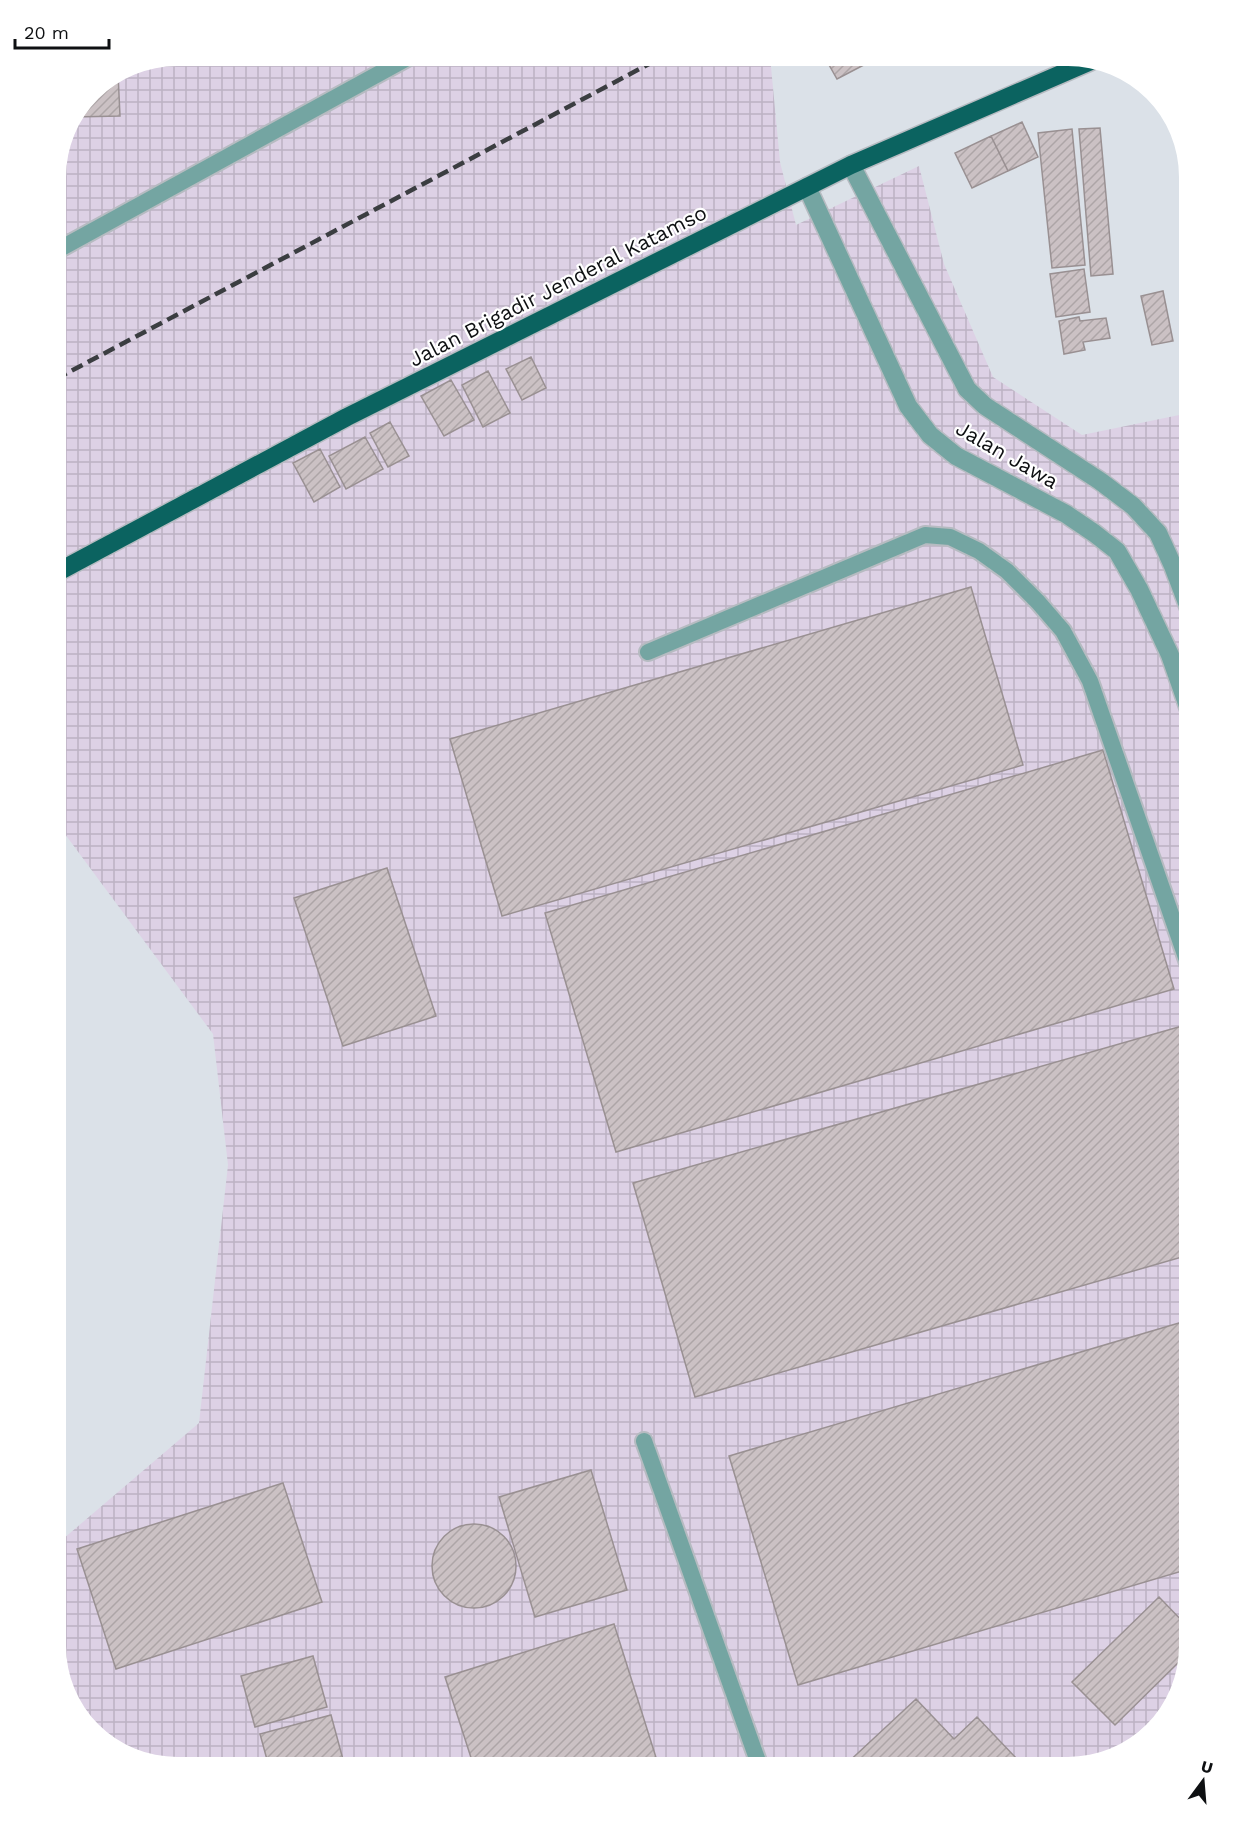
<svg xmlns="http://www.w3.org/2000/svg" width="1245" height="1823" font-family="'Work Sans',sans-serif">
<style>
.industrial{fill:url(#industrial-grid)}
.building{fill:url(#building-hatch);stroke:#999092;stroke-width:1.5}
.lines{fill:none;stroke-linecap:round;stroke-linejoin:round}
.service-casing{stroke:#b6bbc1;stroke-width:20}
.minor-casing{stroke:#b6bbc1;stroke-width:21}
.trunk-casing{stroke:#b6bbc1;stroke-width:21}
.service{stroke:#74a5a2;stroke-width:16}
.minor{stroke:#74a5a2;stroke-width:18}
.trunk{stroke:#0b6360;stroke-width:18}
.rail{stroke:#3b3e41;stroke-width:4.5;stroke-dasharray:12 6;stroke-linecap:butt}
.labels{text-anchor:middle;stroke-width:4.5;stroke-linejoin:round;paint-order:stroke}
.street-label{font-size:21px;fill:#0e1012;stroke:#fff}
</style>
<defs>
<pattern id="industrial-grid" width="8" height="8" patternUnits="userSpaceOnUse" patternTransform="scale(1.5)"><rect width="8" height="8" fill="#ddd1e5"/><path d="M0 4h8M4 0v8" fill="none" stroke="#bcb2c3"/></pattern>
<pattern id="building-hatch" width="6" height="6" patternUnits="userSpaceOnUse" patternTransform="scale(1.5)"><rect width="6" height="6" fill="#cbc1c4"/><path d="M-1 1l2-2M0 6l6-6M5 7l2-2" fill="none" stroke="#ada5a7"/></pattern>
</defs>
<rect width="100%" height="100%" fill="#dbe1e8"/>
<path class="industrial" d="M177,56h593l10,106 16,63 123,-59 25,98 49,113 89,58 107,-22v1233l-16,61 -45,44 -60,16h-898l-60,-20 -38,-41 -16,-60v-101l143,-122 29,-258 -15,-131 -157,-212v-652l9,-40 26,-39 40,-26z"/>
<path class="building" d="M824,56h57l-44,23z
M118,73l2,43 -46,1 17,-26z
M1022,122l16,35 -30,14 -17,-35z
M1100,128l13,146 -22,2 -12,-147z
M1072,129l13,136 -33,3 -14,-135z
M991,136l17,35 -36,17 -17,-35z
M1084,269l6,43 -34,5 -6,-43z
M1163,291l10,50 -21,4 -11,-49z
M1079,317l1,4 26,-3 4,20 -27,4 2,8 -21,4 -5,-33z
M531,357l15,31 -24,12 -16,-31z
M488,371l22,42 -27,14 -21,-42z
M451,380l23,40 -30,16 -23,-40z
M390,422l19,34 -21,11 -18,-34z
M365,437l18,32 -37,20 -17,-33z
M320,449l20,38 -26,15 -21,-39z
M971,587l52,178 -521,151 -52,-177z
M1103,750l71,239 -558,163 -71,-239z
M387,868l49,148 -93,30 -49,-148z
M1189,1024v231l-494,142 -62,-214z
M1189,1320v249l-391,116 -69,-229z
M591,1470l36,120 -92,27 -36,-120z
M283,1483l39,119 -206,67 -39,-120z
M432 1566a42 42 0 1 1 84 0a42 42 0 1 1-84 0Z
M1159,1597l30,31v18l-2,8 -72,71 -43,-43z
M614,1624l45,143h-185l-29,-90z
M313,1656l14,51 -72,20 -14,-51z
M916,1699l38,40 23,-22 40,42 -10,8h-164z
M331,1715l14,52h-76l-9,-33z"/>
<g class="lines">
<g class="service-casing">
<path id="service" d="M56,251l355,-195
M648,652l277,-117 25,2 29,14 28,20 31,31 25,29 27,50 99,285
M644,1441l116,326"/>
</g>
<g class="minor-casing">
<path id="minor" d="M851,165l116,224 18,17 115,75 33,25 25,27 15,33 16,42
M807,187l101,219 22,29 26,21 110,58 28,19 23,18 22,38 31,66 19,54"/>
</g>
<g class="trunk-casing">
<path id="trunk" d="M56,573l291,-156 504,-252 240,-104"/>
</g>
<use href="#service" class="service"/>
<use href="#minor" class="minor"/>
<use href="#trunk" class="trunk"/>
<path class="rail" d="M56,379l608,-323"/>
</g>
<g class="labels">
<g class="street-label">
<text transform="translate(558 286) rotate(-27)" y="7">Jalan Brigadir Jenderal Katamso</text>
<text transform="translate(1007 455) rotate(30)" y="7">Jalan Jawa</text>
</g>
</g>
<path d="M0 0H1245V1823H0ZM177 66H1068A111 111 0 0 1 1179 177V1646A111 111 0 0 1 1068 1757H177A111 111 0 0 1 66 1646V177A111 111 0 0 1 177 66Z" fill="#fff" fill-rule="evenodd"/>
<g transform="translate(1203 1781) rotate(16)" stroke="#ffffff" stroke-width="4.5" paint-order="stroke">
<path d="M0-4.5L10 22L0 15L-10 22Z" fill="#0e1012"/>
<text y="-9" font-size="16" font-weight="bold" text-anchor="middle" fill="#0e1012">U</text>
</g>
<path d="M15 39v9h94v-9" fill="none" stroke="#0e1012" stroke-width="3"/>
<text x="24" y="39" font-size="18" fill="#0e1012" stroke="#ffffff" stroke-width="4.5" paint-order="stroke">20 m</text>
</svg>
